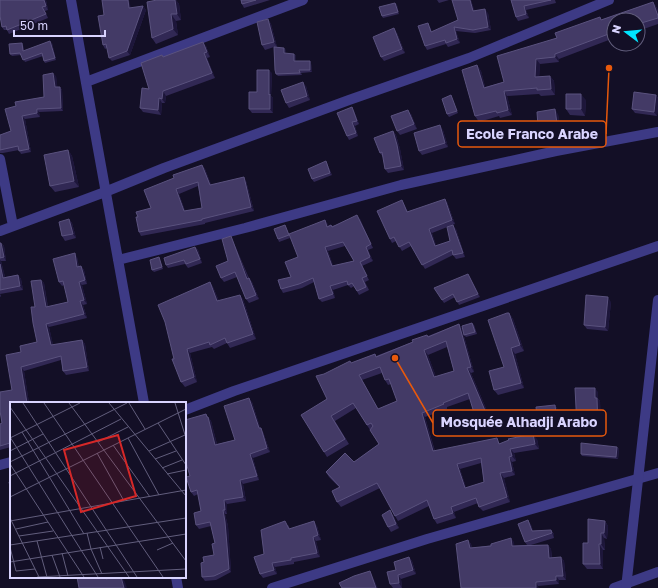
<svg xmlns="http://www.w3.org/2000/svg" width="658" height="588" font-family="'Golos Text',sans-serif">
<style>
.lines{fill:none;stroke-linecap:round;stroke-linejoin:round}
.minor{stroke:#3d3a85;stroke-width:10}
.tertiary{stroke:#3d3a85;stroke-width:10}
.wall{fill:#312854;fill-rule:evenodd}
.shaded-wall{fill:#1d163a}
.building{fill:#433a66;stroke:#5a527e;fill-rule:evenodd}
.inset-road{fill:none;stroke:#625e7d;stroke-width:1}
.view{fill:#d62828;fill-opacity:0.15;stroke:#d62828;stroke-width:2}
.inset-edge{fill:none;stroke:#d9d4ff;stroke-width:2}
.leader{fill:none;stroke:#e8590c;stroke-width:1.5}
.callout-dot{fill:#e8590c;stroke:#130f26;stroke-width:1.5}
.callout{fill:#130f26;stroke:#e8590c;stroke-width:1.5}
.callout-label{font-size:14px;text-anchor:middle;font-weight:bold;fill:#d9d4ff}
</style>
<rect width="100%" height="100%" fill="#130f26"/>
<g class="lines">
<path class="minor" d="M71,0l73,403
M86,82l217,-82
M0,159l13,67
M0,231l105,-39 59,-24 185,-68 120,-42 140,-58
M118,260l127,-32 156,-43 155,-34 102,-19
M185,410l49,-19 424,-145
M0,465l11,-3
M176,577l2,11
M272,588l155,-49 231,-66
M614,588l44,-16"/>
<path class="tertiary" d="M626,588l32,-288"/>
</g>
<path class="wall" d="M0,0h46l2,10 -3,1 3,7 -39,16 -2,-4h-3l-2,-3 -1,-7h-1z
M157,0h19l3,4 2,16 -5,1 2,14 -22,9 -4,-6z
M241,0h29l-26,8 -2,-4z
M437,0h12l-10,3z
M471,0l3,11 14,2 3,17 -16,3 -19,-2 4,12 -12,4 -2,-3 -19,6 -2,-4 5,-19 2,5 26,-12z
M511,0h44l1,3 -30,7 3,8 -11,3 -2,-4z
M653,2l4,6 1,3v13l-20,7v-11h-24v18l-55,21v3l-19,2 -1,13 11,-1 4,5 1,14 -14,1 -2,-2 -32,2 5,19 -12,3 -1,-2 -20,6 -4,-6 2,-51 4,6 4,16 19,-5 53,-44 45,-18z
M395,3l2,2 2,9 -16,4 -1,-2z
M143,6l3,4 -16,45 -18,6 -3,-3 -2,-10 -2,1 -2,-4 1,-30 27,-7z
M268,19l3,5 6,23h-2l11,3v4h8l2,2v5h14l1,2 1,9 -11,1 1,2 -24,1 -2,-2 -2,-27 -9,3 -3,-5z
M397,33l8,20 -21,8 -3,-4z
M52,43l4,17 -11,3 -1,-2 -1,-5 -18,6 -4,-7 -9,1 -2,-2 13,-9 1,6z
M206,46l4,11 -3,1 8,20 -49,18 -1,7h-3l-1,12 -18,-3 -3,-4 9,-19 13,-34 2,2z
M272,73l-1,23 2,2v15h-21l-3,-4 8,-17z
M56,76l1,11h3l2,3 1,21 -24,1 1,5 -15,2 6,33 -10,2 -2,-4 -16,3h-3v-18l11,-4 5,-25 28,-9z
M306,86l4,14 -21,8 -3,-5z
M451,95l1,3 6,15 -9,4 -2,-3z
M656,95l2,3v8l-1,10 -22,-3 -3,-4z
M586,100l-1,16 -15,-1 -4,-6z
M352,107l2,4 5,13 -4,2 3,10 -9,4 -2,-4z
M411,114l6,15 -17,6 -3,-4z
M558,114l3,21 -16,2 -3,-4v-3l-4,-4z
M443,130l5,17 -26,8 -3,-4z
M393,131l3,4 4,14 4,21 -16,3 -3,-4 -2,-12 -3,-4z
M68,150l4,6 7,31 -24,5 -5,-6z
M327,163l5,12 -18,7 -2,-3z
M202,165l3,4 6,16 35,-4 8,30 -49,12v1l-64,12 -2,-4 -1,-15 13,-9 23,-30zM198,186l4,22 -17,3 -6,-17z
M402,200l6,12 39,-10 8,22 -23,9 4,13 14,-5 6,-12 9,28 -9,2 -3,-4 -28,14 -14,-23 -9,5 -6,-10 -4,2 -2,-4z
M69,219l3,4 4,15 -11,3 -3,-5z
M360,219l13,29 -5,2 5,11 -11,5 7,14 -4,2 4,8 -10,5 -5,-9 -3,2 -3,-3 -15,5 2,8 -13,4 -3,-3 -5,-17 -12,6 -19,5 -2,-4 10,-12 37,-53v2l3,-1 1,1zM345,246l9,15 -21,5 -5,-15z
M285,225l1,2 4,11 -11,4 -1,-3z
M231,236l2,5 16,37 3,4 7,17 -10,4 -3,-4 -9,-22 -13,5 -3,-4 7,-17z
M0,243h1l3,3 2,15h-5l4,16 13,-2 3,4 2,11 -23,4 1,2 -1,1z
M195,247l3,3 4,13 -14,5 -3,-4 -17,4 -2,-3z
M77,257l2,10 2,-1 3,4 3,14 -5,1 5,19 -4,1 4,13 -38,9 4,18 29,-5 3,4 4,27 -23,4 -3,-4 -2,-11 -37,11 5,32h-18v44l-11,3v-26l2,-1 10,-33 9,-38 16,-10 -2,-35 6,-27 3,3 4,24 20,-5 -4,-17 -2,1 -3,-4z
M159,257l4,12 -9,3 -2,-2z
M468,274l12,23 -21,8 -4,-8 -11,6 -2,-3z
M210,282l3,5 6,14 24,-2 13,40 -26,9 -3,-5 -13,6 -2,-2 -22,6 7,29 -12,5 -4,-5 -7,-23z
M611,302l-3,29 -21,-2 -3,-4z
M509,313l4,6 11,32 -9,3 9,34 -26,7 -4,-5 10,-23z
M472,323l2,2 3,9 -11,3 -2,-2z
M459,324l3,5 12,43 -3,1 19,45 -11,3 -4,-5 -5,-17 -23,8v2l-22,8 10,34 102,-12 2,10 -25,4 2,8 -4,1 3,13 -11,3 6,24 -27,9 -4,-4 -1,-4 -24,9 2,6 -19,6 -3,-5 -5,-13 -31,15 -3,-5 -15,-28 -39,19 -4,-5 2,-15 -10,-10 -3,-5 28,-10 25,-18 -23,-36 -21,13 14,23 -22,13 -3,-5 3,-53 -3,-25 51,-20 1,2zM447,347l7,24 -18,6 -8,-22zM382,373l3,7 3,5 3,-1 6,17 -19,8 -16,-29zM481,463l3,19 -18,6 -6,-19z
M598,392v7l2,2 1,30h-21l-3,-4z
M252,402l8,26 3,4 7,20 -17,6 6,22 -16,4 3,17 -19,3v10h-2l3,12 3,46 -15,8 -11,1 -3,-4 2,-15 10,-7 1,-12 -4,-17 -12,3 -3,-4 5,-14 -3,-17 -4,2 -3,-4 -1,-16 16,-62 5,7 6,23 18,-4z
M555,405l3,5 2,19 -19,2 -3,-5z
M617,447l2,2 -1,10 -36,-3 -1,-2z
M393,515l6,13 -8,4 -3,-5z
M528,520l3,5 2,6 18,-1 3,4v4l-23,7h17l3,4 1,9 9,-1 3,4 2,19h-7v4l-21,2 -77,2 7,-48 3,4 1,4 42,-6v4l13,-1 -2,-3z
M605,521l3,5 -1,13 -3,-1 1,12h-2v19h-16l-4,-5 5,-21z
M288,525l2,4 27,-3 4,14 -5,1 4,16 -26,5v2l-19,3 2,7 -14,4 -3,-4 4,-20z
M409,557l3,4 4,13 -15,5 1,9h-9l-3,-4 6,-14z"/>
<path class="shaded-wall" d="M44,0h2l2,10 -2,-4z
M128,0h1l3,12 -3,-4z
M175,0h1l3,4 2,16 -4,-6z
M470,0h1l5,14 -3,-3z
M653,2l4,6 1,3v5z
M395,3l2,2 2,9 -1,-2z
M143,6l3,4 -16,45 -3,-4z
M524,6l2,4 3,8 -3,-4z
M485,9l3,4 3,17 -3,-3z
M171,14l5,7 2,14 -5,-6z
M268,19l3,5 6,23 -3,-5z
M454,27l2,4 4,12 -3,-4z
M394,28l3,5 8,20 -3,-4z
M50,41l2,2 4,17 -1,-2z
M203,42l3,4 4,11 -3,-5z
M22,43l1,2 1,9 -1,-3z
M284,48l2,2v6l-2,-3z
M204,53l3,5 8,20 -3,-5z
M294,54l2,2v7l-2,-2z
M555,54l4,5v3l-4,-5z
M536,59l4,5 -1,18 -4,-5z
M310,61l1,2 1,9 -2,-2z
M477,65l4,6 6,22 -3,-5z
M269,70l3,3 -1,23 2,2v15l-3,-4 -1,-14z
M53,73l3,3 2,14 -3,-3z
M550,76l4,5 1,14 -4,-6z
M303,82l3,4 4,14 -3,-4z
M60,87l2,3 1,21 -2,-3z
M163,91l3,5 -1,7 -3,-4z
M504,91l3,5 5,19 -4,-5z
M581,94l5,6 -1,16 -4,-7z
M656,95l2,3v8l-1,10 -3,-4z
M159,98l3,5 -1,12 -3,-5z
M352,107l2,4 5,13 -2,-3z
M37,109l2,3 1,5 -3,-4z
M555,109l3,5 3,21 -3,-4z
M408,110l3,4 6,15 -3,-5z
M22,116l3,3 6,33 -2,-3z
M352,122l3,4 3,10 -2,-3z
M440,125l3,5 5,17 -3,-4z
M393,131l3,4 4,14 4,21 -3,-4z
M68,150l4,6 7,31 -5,-6z
M326,161l1,2 5,12 -2,-2z
M202,165l3,4 8,20 -3,-4z
M244,177l2,4 8,30 -3,-4z
M176,189l3,5 8,22 -3,-5z
M445,199l2,3 8,22 -3,-4z
M357,215l3,4 13,29 -2,-4z
M69,219l3,4 4,15 -3,-4z
M325,220l3,4 1,6 -2,-3z
M453,225l3,4 9,28 -2,-4z
M429,229l3,4 6,17 -3,-4z
M231,236l2,5 17,42 -3,-4z
M1,243l3,3 2,15 -2,-4z
M195,247l3,3 4,13 -2,-4z
M325,247l3,4 7,19 -3,-4z
M366,247l2,3 5,11 -3,-4z
M75,253l2,4 2,14 -2,-4z
M0,260l1,1 5,20 -3,-3 -3,-14z
M81,266l3,4 3,14 -2,-4z
M468,274l2,3 10,20 -2,-3z
M18,275l3,4 2,11 -3,-4z
M249,278l3,4 7,17 -3,-4z
M41,280l3,3 4,28 -2,-4z
M79,282l3,3 5,19 -3,-4z
M210,282l3,5 8,18 -4,-4z
M330,286l3,4 2,8 -2,-4z
M240,295l3,4 13,40 -3,-5z
M608,297l3,5 -3,29 -3,-4z
M80,301l3,4 4,13 -3,-4z
M509,313l4,6 11,32 -4,-6z
M46,324l3,3 5,22 -3,-4z
M459,324l3,5 12,43 -3,-5z
M82,340l3,4 4,27 -2,-4z
M511,348l4,6 9,34 -3,-5z
M187,349l3,4 7,29 -3,-5z
M424,350l4,5 10,27 -4,-5z
M21,367l3,4 5,32h-2z
M467,368l4,5 19,45 -4,-5z
M595,388l3,4v7l2,2 1,30 -3,-4z
M249,398l3,4 10,30 -3,-4z
M555,405l3,5 2,19 -3,-5z
M422,413l3,4 11,39 -3,-5z
M206,414l5,7 7,28 -3,-4z
M261,428l2,4 7,20 -3,-4z
M533,434l4,5 2,10 -4,-5z
M617,447l2,2 -1,10 -2,-2z
M510,449l4,4 2,8 -4,-5z
M250,454l3,4 6,22 -2,-4z
M509,457l3,5 3,13 -3,-4z
M457,464l3,5 8,24 -3,-5z
M500,473l4,5 6,24 -3,-5z
M240,480l3,4 3,17 -3,-4z
M224,500l3,4v10l-2,-4z
M451,507l3,5 2,6 -3,-5z
M223,510l2,4 3,12 3,46 -2,-3z
M390,510l3,5 6,13 -3,-4z
M528,520l3,5 4,10 -3,-4z
M314,521l3,5 4,14 -3,-5z
M605,521l3,5 -1,13 -3,-6z
M551,530l3,4v4l-2,-5z
M601,533l3,5 1,12 -4,-6z
M313,537l3,4 4,16 -3,-4z
M511,538l3,4 1,8 -3,-4z
M468,540l3,4 2,8 -3,-4z
M599,544l4,6v19l-3,-5z
M548,545l3,4 1,13 -3,-4z
M409,557l3,4 4,13 -3,-4z
M561,557l3,4 2,19 -3,-4z
M272,563l3,4 2,7 -3,-4z
M370,571l2,4 6,13h-2z
M398,575l3,4 1,9 -3,-5z
M556,576l3,4v4l-3,-4z
M121,577h1l3,5 2,6h-3z
M536,582l3,6h-3z"/>
<path class="building" d="M0,0h44l2,6 -4,1 4,7 -39,16 -1,-4 -4,1 -2,-11z
M102,0h26l1,8 14,-2 -16,45 -18,7 -3,-14 -3,1 -5,-29 6,-1z
M157,0h18l2,14h-6l2,15 -21,9 -5,-36z
M241,0h15l-14,4z
M452,0h18l3,11 12,-2 3,18 -15,3 -19,-3 3,12 -11,4 -1,-3 -20,6 -7,-20 10,-3 3,9 27,-12z
M511,0h40l-27,6 2,8 -10,3z
M653,2l5,14v2l-20,6v-4h-24v12l-59,22v3l-19,2 -1,18 15,-1 1,13 -14,1v-2l-33,3 4,19 -11,3 -1,-2 -21,5 -13,-46 15,-5 7,23 20,-6 -7,-26 60,-18 -2,-5 45,-16 1,3z
M395,3l3,9 -16,4 -3,-9z
M268,19l6,23 -12,3 -5,-23z
M394,28l8,21 -21,8 -8,-20z
M50,41l5,17 -11,3 -2,-8 -19,7 -3,-7 -10,1 -1,-10 13,-1 1,8z
M203,42l4,10 -3,1 8,20 -49,18 -1,8 -3,-1 -1,12 -18,-2 2,-20 7,1 -8,-26 21,-8 1,2z
M274,47l10,1v5l10,1v7h16v9h-11l1,3 -24,1 -1,-4z
M257,70h12v25l1,-1v15h-21v-17h8z
M53,73l2,14h5l1,21 -24,1v4l-15,3 7,33 -10,2 -1,-5 -18,4v-15l11,-4 -6,-22 11,-3 -1,-4 29,-5 -1,-22z
M303,82l4,14 -21,7 -5,-13z
M634,92l22,3 -2,17 -22,-3z
M566,94h15v15h-15z
M451,95l6,16 -10,3 -5,-15z
M352,107l5,14 -5,1 4,11 -9,3 -10,-23z
M555,109l3,22 -16,2 -1,-7h-3l-1,-14z
M408,110l6,14 -17,7 -6,-15z
M440,125l5,18 -26,8 -5,-18z
M393,131l4,14 4,21 -16,3 -3,-17 -2,1 -6,-15z
M68,150l6,31 -24,5 -6,-31z
M326,161l4,12 -18,6 -4,-10z
M202,165l8,20 34,-8 7,30 -49,12v1l-63,12 -3,-15h2l-2,-5 15,-4 -7,-18 30,-12 -1,-3zM198,182l4,26 -18,3 -8,-22z
M445,199l7,21 -23,9 6,17 15,-5 -3,-14 6,-2 10,28 -10,2 -1,-5 -30,15 -13,-23 -10,5 -5,-10 -4,2 -13,-28 25,-11 5,12z
M357,215l14,29 -5,3 4,10 -10,5 7,14 -5,2 4,9 -9,4 -5,-8 -4,2 -1,-4 -17,5 3,8 -14,5 -6,-21 -14,6 -18,5 -3,-9 13,-3 -6,-15 13,-5 -9,-23 36,-14 2,7 4,-2 1,2zM343,242l11,19 -22,5 -7,-19z
M69,219l4,15 -11,2 -3,-14z
M285,225l4,10 -11,4 -4,-10z
M231,236l16,43 2,-1 7,17 -10,4 -11,-27 -14,6 -5,-12 12,-5 -6,-22z
M0,243h1l3,14 -4,1z
M195,247l5,12 -14,5 -2,-4 -18,5 -2,-7z
M75,253l2,14 4,-1 4,14 -6,2 5,18 -4,1 4,13 -38,10 5,21 31,-5 5,27 -24,4 -2,-15 -40,11 6,36h-16v44l-1,-4 -10,3v-22l2,-1 -2,-12v-19l12,-2 -6,-35 15,-3 -1,-6 17,-4 -4,-19 -2,-16h4l-4,-26 10,-1 5,27 22,-5 -5,-21 -4,1 -6,-23z
M159,257l3,10 -10,3 -2,-10z
M0,264l3,14 15,-3 2,11 -20,4z
M468,274l10,20 -21,8 -4,-8 -11,6 -8,-12z
M210,282l7,19 23,-6 13,39 -26,9 -2,-5 -15,7 -1,-3 -22,7 7,28 -13,5 -9,-23h2l-9,-37 -7,-17z
M586,295l22,2 -3,30 -21,-2z
M507,313h2l11,32 -9,3 10,35 -27,7 -5,-19 15,-4 -16,-47z
M472,323l3,9 -11,3 -2,-9z
M459,324l12,43 -4,1 19,45 -11,3 -7,-23 -25,10 1,1 -22,9 11,38 64,-13 2,6 10,-4 -1,-1 25,-5 2,10 -25,5 2,7 -3,1 3,14 -12,2 7,24 -28,10 -3,-9 -25,9 2,6 -19,6 -7,-19 -32,16 -18,-33 -40,19 -5,-11 8,-4 -14,-15 19,-19 9,9 25,-18 -9,-14 3,-4 -2,-3 -4,2 -14,-22 -22,13 14,23 -21,13 -23,-37 26,-16 -11,-23 8,-2 26,-13 1,2 24,-9 1,3 37,-15 -1,-2 15,-5 1,2zM446,341l8,30 -20,6 -10,-27zM380,367l5,13 4,-1 8,22 -19,8 -19,-34zM481,458l3,24 -19,6 -8,-24z
M575,388h20v10h2l1,29h-21z
M249,398l10,30h2l6,20 -17,6 7,22 -17,4 3,17 -19,3 1,10h-2l2,12 4,47 -15,7 -12,1 -1,-14 3,-1 -1,-5 11,-2 -2,-11 3,-1 -5,-21 -14,3 -2,-12 7,-2 -4,-21 -6,2 -5,-15 4,-1 -5,-17v-39l21,-6 1,3h1l7,28 20,-5 -11,-34z
M555,405l2,19 -19,2 -2,-19z
M581,443l36,4 -1,10 -35,-3z
M11,481v9l-2,-8z
M390,510l6,14 -8,3 -6,-12z
M588,519l17,2 -1,12h-3v11h-2l1,20h-17v-21h5z
M528,520l4,11 19,-1 1,3 -27,9 -7,-18z
M285,521l4,8 25,-8 4,14 -5,2 4,16 -26,5v2l-19,3 2,7 -14,4 -6,-17 10,-3 -3,-24z
M511,538l1,8 36,-1 1,13 12,-1 2,19h-7v4l-20,2v6h-75l-5,-44 12,-4 2,8 21,-2v-2z
M409,557l4,13 -15,5 1,8 -9,1 -3,-12 9,-2 -2,-8z
M370,571l6,17h-34l-3,-5 15,-7z
M77,577h28l1,2 8,-2h7l3,11h-45z"/>
<g transform="translate(10 402)">
<rect width="176" height="176" fill="#130f26"/>
<path class="inset-road" d="M13,1l114,174M34,1l119,174M59,1l117,158M99,1l77,93M119,1l16,26M165,1l11,35M0,5l119,170M148,21l28,42M12,30l62,102M0,35l88,140M0,36l70,-35M118,36l31,57M88,40l30,-15M103,43l37,52M0,49l33,-17M139,49l36,-16M87,51l27,48M145,57l21,-8M0,60l117,-59M0,62l74,113M152,66l20,-8M157,72l19,-4M0,74l111,-57M0,95l176,-88M0,116l29,59M0,119l176,-31M6,127l32,-7M77,131l4,16 11,25M9,134l34,-5M27,139l10,36M0,143l176,-27M0,145l6,24 19,-2M90,145l3,12M147,148l16,-7M52,151l6,23M42,153l8,22M0,160l176,-28M27,175l149,-8"/>
<path class="view" d="M108,33l18,61 -55,16 -17,-62z"/>
<rect width="176" height="176" class="inset-edge"/>
</g>
<path class="leader" d="M609 68L606 134M395 358L433 423"/>
<g class="callout-dot">
<circle cx="609" cy="68" r="4"/>
<circle cx="395" cy="358" r="4"/>
</g>
<g class="callout">
<rect x="458" y="121" width="148" height="26" rx="4"/>
<rect x="433" y="410" width="173" height="26" rx="4"/>
</g>
<g class="callout-label">
<text x="532" y="139">Ecole Franco Arabe</text>
<text x="519" y="427">Mosquée Alhadji Arabo</text>
</g>
<g transform="translate(626 32) rotate(286)"><circle r="19" fill="#130f26" stroke="#625e7d"/>
<path d="M0-3L7 15L0 10L-7 15Z" fill="#00e5ff"/>
<text y="-6" font-size="11" font-weight="bold" text-anchor="middle" fill="#d9d4ff">N</text>
</g>
<path d="M14 30v6h91v-6" fill="none" stroke="#d9d4ff" stroke-width="2"/>
<text x="20" y="30" font-size="12" fill="#d9d4ff" stroke="#130f26" stroke-width="3" paint-order="stroke">50 m</text>
</svg>
